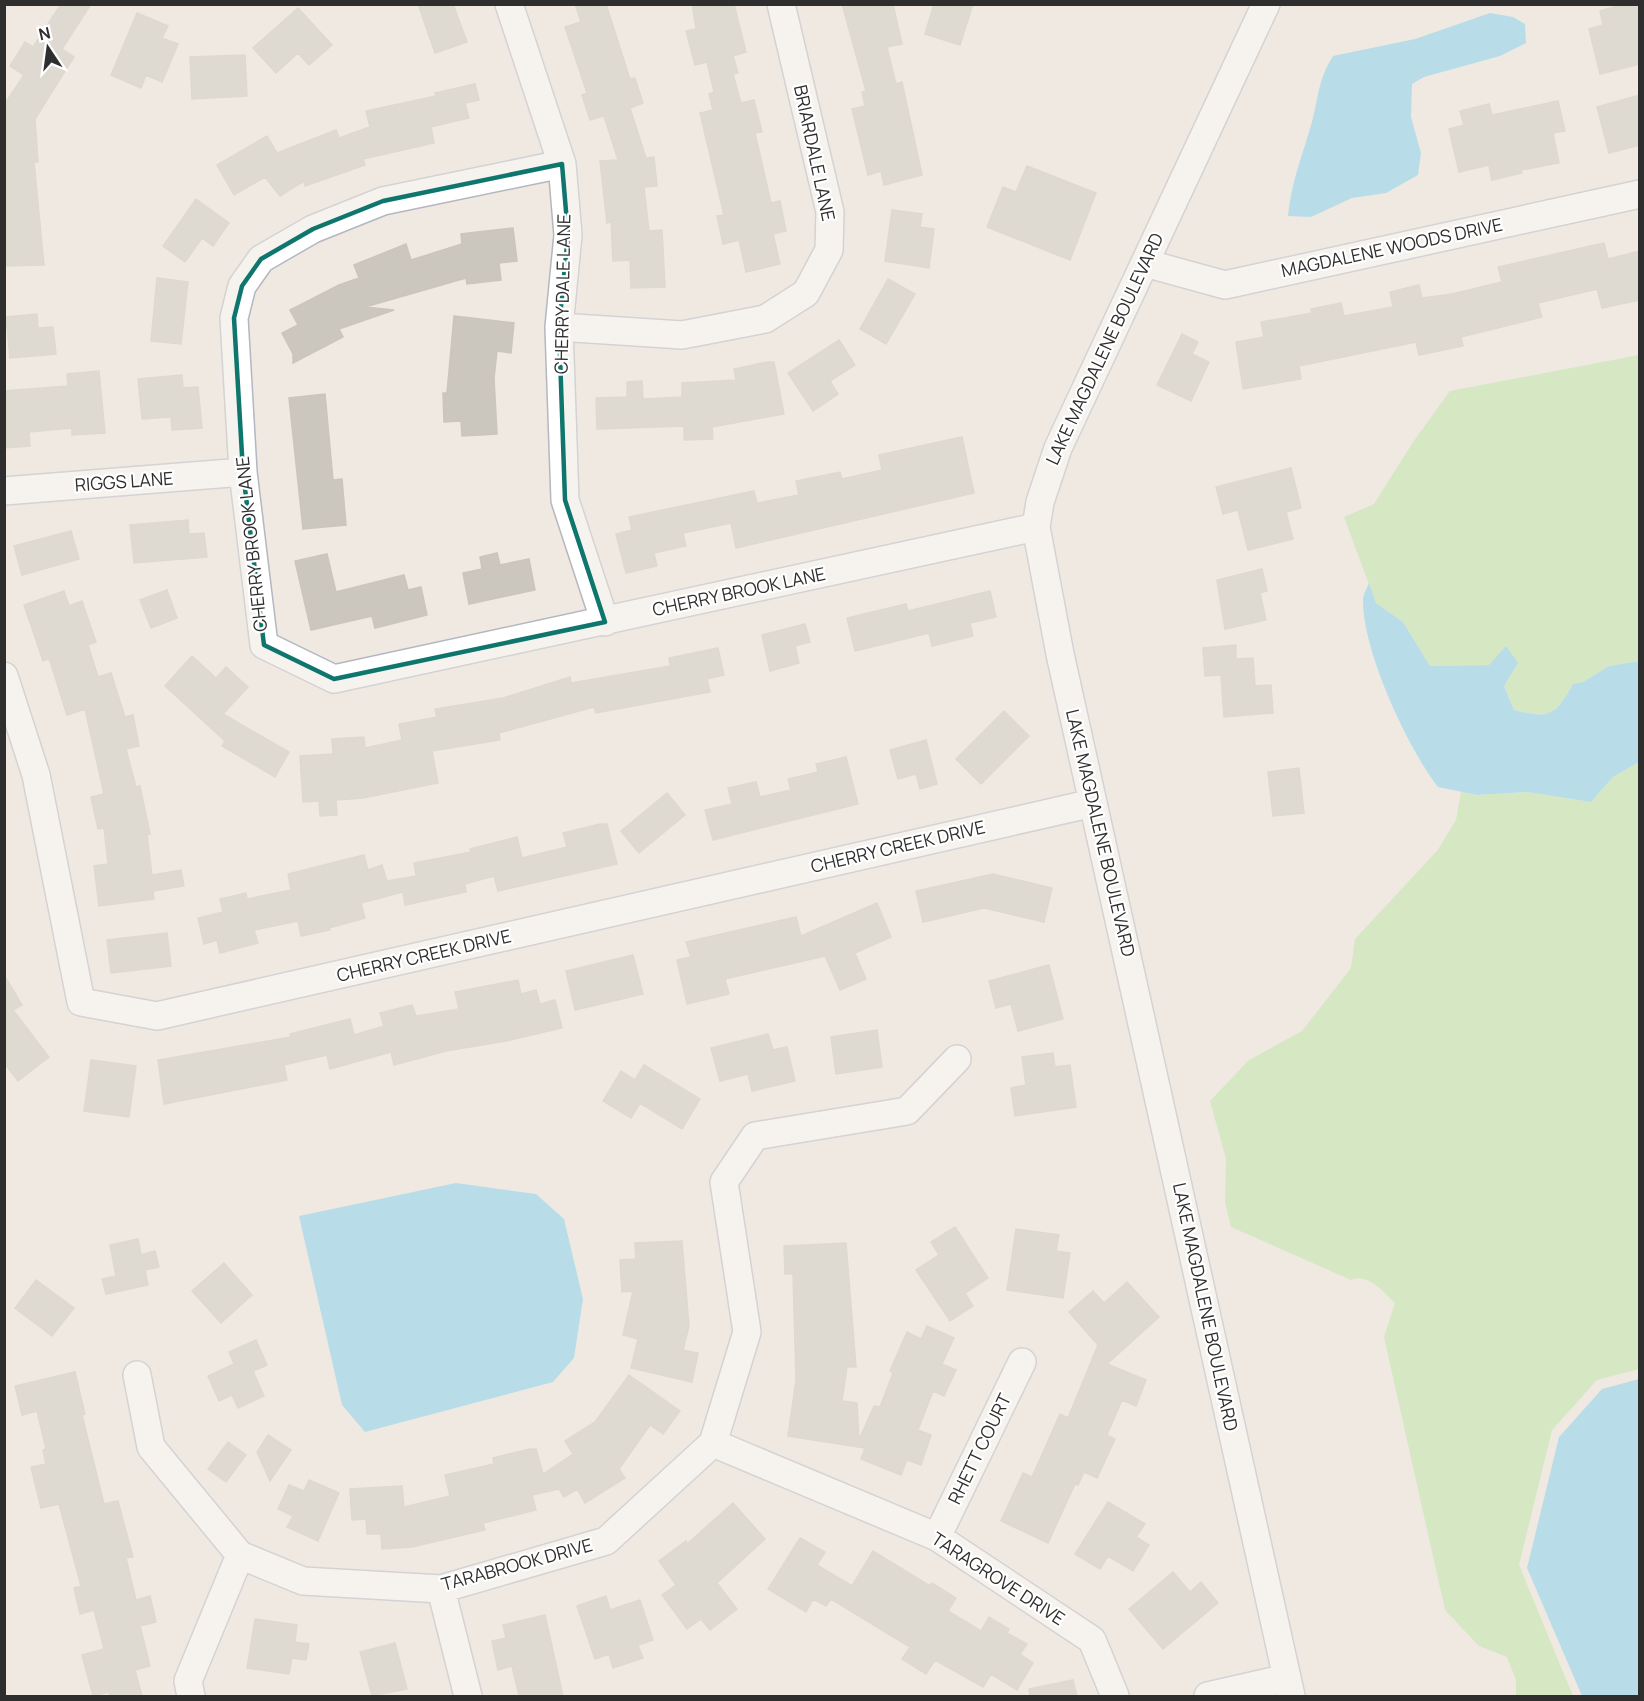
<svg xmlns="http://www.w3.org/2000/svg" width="1644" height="1701" font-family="Manrope,sans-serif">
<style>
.green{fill:#b6e59e}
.water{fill:#75cff0}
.building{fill:#cbc7bf;stroke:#cbc5ba;stroke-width:1.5}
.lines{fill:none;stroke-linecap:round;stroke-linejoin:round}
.minor-casing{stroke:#b4b7c1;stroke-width:30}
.minor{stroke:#fff;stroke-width:27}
.marked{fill:none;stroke:#0f766e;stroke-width:4.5;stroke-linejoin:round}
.labels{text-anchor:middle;stroke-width:4.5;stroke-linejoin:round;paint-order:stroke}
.street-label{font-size:18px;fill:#2e2e2e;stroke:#fff}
</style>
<rect width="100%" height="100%" fill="#efe9e1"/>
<path class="green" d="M1639,355v306l-30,5 -26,16 -10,2c-18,32 -23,35 -59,26l-10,-24 -15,-21 -59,1 -27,-44 -27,-19 -32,-86 30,-13 39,-62 37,-51z
M1639,762v607l-42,11 -45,50 -33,135 54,131h-57v-16l-9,-23 -28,-11 -34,-36 -61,-273 11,-34c-12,-11 -26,-30 -44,-23l-120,-53 -6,-25 1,-43 -16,-58 39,-41 53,-29 49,-63 4,-29 82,-88 19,-31 5,-28 16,3 50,-3 64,10 22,-25z"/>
<path class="water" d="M1490,13l23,4 12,7 1,19 -26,13 -76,21 -12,7 -1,33 10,36 -3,22 -32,18 -34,5 -41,19 -23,-1c3,-34 15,-62 24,-94 7,-27 6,-42 21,-66l82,-17z
M1369,583l7,20 27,19 27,44 59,-1 17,-19 12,17 -14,23 10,24c36,9 41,6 59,-26l10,-2 26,-16 30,-5v101l-26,15 -22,25 -64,-10 -50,3 -39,-8c-30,-38 -76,-137 -75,-187 0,-5 4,-12 6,-17z
M456,1183l80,11 28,25 19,80 -9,59 -21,24 -188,50 -23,-27 -43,-189z
M1639,1379v317h-57l-55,-128 32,-131 43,-48z"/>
<path class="building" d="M61,4h30l-29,45 12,8 -39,62 3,43h-4l10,103 -40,1v-161l20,-30 -14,-9 15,-24 8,5z
M418,4h35l14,38 -32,11z
M575,4h31l24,75 5,-1 8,25 -13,5 16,50 8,-1 3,29 -13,1 5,44 13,-1 3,57 -34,1 -1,-28 -17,1 -2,-39 -4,1 -7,-62 18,-1 -14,-44 -14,4 -8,-25 5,-2 -22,-66 16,-5z
M692,4h42l12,48 -13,4 5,17 -5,1 8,29 13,-3 8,32 -7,1 16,70 9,-2 6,30 -13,3 7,30 -34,8 -7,-32 -16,4 -6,-28 7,-1 -24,-102 13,-3 -4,-16 5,-2 -7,-30 -12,3 -9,-34 10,-2z
M842,4h51l9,40 -15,3 9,37 6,-2 20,93 -38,10 -3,-14 -13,4 -16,-66 13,-3 -3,-14 4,-1z
M934,4h39l-13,41 -35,-11z
M1624,4h16v60l-40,10 -11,-45 14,-4 -3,-14z
M298,8l34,37 -23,20 -11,-12 -22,20 -23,-25z
M137,13l31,13 -6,12 16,6 -16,38 -16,-7 -5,13 -30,-13z
M245,55l2,41 -55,3 -2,-42z
M475,84l4,16 -14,3 4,15 -38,9 3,16 -71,16 2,6 -60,21 -1,-5 -24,15 -15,-19 -31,18 -17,-30 50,-29 10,17 59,-23 3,8 31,-11 -4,-16 70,-15 -1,-3z
M1640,95v50l-31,8 -12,-46z
M1558,101l7,30 -12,2 6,30 -38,7 1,3 -30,7 -3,-15 -30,7 -10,-43 15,-4 -4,-14 29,-7 3,11z
M1027,166l69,27 -26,67 -83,-33 16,-40 13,5z
M196,199l33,24 -16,23 -11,-8 -17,24 -22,-16z
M892,210l30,4 -2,13 14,2 -5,39 -44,-7z
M513,228l4,33 -18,2 2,17 -34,4 -1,-6 -101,29 29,3 -55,19 4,8 -50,26v-9l-11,-21 16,-8 -8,-15 49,-25 20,-7 -5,-13 52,-21 5,16 51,-16 -1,-10z
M1604,243l4,16 32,-8v49l-38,8 -5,-19 -59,14 4,14 -81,20 2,9 -44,9 -3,-13 -117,24 2,13 -58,10 -7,-47 28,-5 -3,-15 51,-9 -1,-4 30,-6 3,13 49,-9 -3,-15 29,-7 3,13 30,-4 50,-12 -4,-15z
M157,278l31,4 -7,62 -30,-3z
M888,279l27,15 -29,50 -26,-15z
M37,314l1,14 15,-1 3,27 -46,4 -4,-41z
M454,316l60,7 -3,30 -14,-2 -3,27 3,56 -35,2 -1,-15 -17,1 -1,-29h4z
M1182,334l16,8 -6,12 17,8 -18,39 -34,-16z
M839,340l16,25 -25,16 8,13 -25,17 -25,-38z
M767,362h7l10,52 -72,13 1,12 -29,1v-14l-87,3 -1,-31 31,-1v-15l15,-1 1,18 39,-2v-14l54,-3 -2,-11z
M99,371l6,62 -33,2v-7l-43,4 1,14 -26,2v-57l64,-5 -1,-12z
M182,375l1,13 15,-1 4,41 -30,2 -1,-13 -29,2 -4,-40z
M325,394l8,86 9,-1 4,46 -43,4 -14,-131z
M962,437l12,56 -238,55 -5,-25 -48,10 3,13 -32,7 3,13 -31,7 -10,-39 16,-4 -3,-13 125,-26 3,12 42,-8 -3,-14 44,-9 2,7 40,-9 -3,-15z
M1291,468l10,40 -15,4 7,27 -45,11 -10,-40 -15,4 -7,-27z
M188,520l1,14 15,-1 3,24 -73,6 -4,-38z
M71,531l8,28 -57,16 -8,-29z
M497,553l3,12 29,-6 6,31 -66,14 -6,-31 19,-4 -2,-12z
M327,554l9,38 68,-17 4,15 13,-3 6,28 -52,13 -3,-12 -61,14 -16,-69z
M1262,569l5,22 -7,2 6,27 -41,9 -8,-49z
M167,590l10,28 -26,10 -11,-28z
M64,591l5,15 13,-5 14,41 -8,3 10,32 13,-4 14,44 8,-2 6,31 -13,3 10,38 4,-1 10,48 -3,1 5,40 29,-5 3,16 -31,5 1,8 -55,7 -5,-40 14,-2 -4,-36 -6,1 -7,-32 13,-3 -19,-85 -18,6 -18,-57 -6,3 -19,-56z
M990,591l6,26 -26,6 3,13 -41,10 -3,-13 -74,18 -8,-33 59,-14 2,7z
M805,624l5,18 -15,4 4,17 -29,8 -8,-36z
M1236,645v14l17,-1 2,28 16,-1 2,28 -49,4 -3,-42 -16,1 -2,-28z
M718,648l6,27 -17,4 3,13 -114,21 -2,-6 -95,26 1,7 -68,11 6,32 -75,15 -27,2 1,15 -17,1 -1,-15 -16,1 -3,-46 33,-2 -1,-15 32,-2 1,11 37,-8 -3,-16 38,-7 -2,-8 68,-11 67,-21 1,6 99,-17 -1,-8z
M192,656l24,22 10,-11 22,20 -25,27 66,38 -14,25 -53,-31 3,-5 -60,-55z
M1004,711l25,25 -48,48 -25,-25z
M926,740l11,44 -17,5 -4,-15 -18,5 -8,-29z
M846,757l12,47 -145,36 -8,-30 27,-6 -4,-16 28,-6 4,15 31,-7 -3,-11 30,-7 -2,-8z
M1299,768l5,45 -31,3 -5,-44z
M667,793l18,22 -46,38 -18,-22z
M600,824h7l10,40 -119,27 -4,-15 -29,8 1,8 -61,13 -2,-13 -42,11 4,15 -36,10 1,2 -29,6 -3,-15 -44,9 4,13 -38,10 -3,-13 -13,4 -6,-26 25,-6 -3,-13 26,-6 1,6 44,-9 -3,-16 76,-19 4,15 14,-5 5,16 29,-5 -2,-13 57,-11 -1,-3 47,-12 5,21 45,-11 -4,-14z
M993,874l59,14 -8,34 -60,-14 -61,14 -7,-31z
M877,903l14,34 -36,16 11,26 -26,11 -15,-34 -100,23 4,15 -42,10 -10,-44 14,-3 -5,-15 110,-25 5,19z
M167,933l4,33 -60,7 -4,-33z
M633,955l10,39 -68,16 -9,-39z
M1049,965l14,54 -45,12 -7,-27 -15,4 -7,-27z
M4,975l18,30 -9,5 36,47 -31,24 -14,-18z
M518,980l3,14 15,-4 4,14 15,-4 7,28 -56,13 -60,10 -52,14 -3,-13 -61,17 -3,-14 -43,10 3,15 -123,24 -6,-44 133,-23 -1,-3 60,-15 4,16 30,-9 -4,-13 32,-8 4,11 43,-7 -4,-17z
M877,1030l5,37 -46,7 -5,-37z
M768,1034l5,16 14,-3 8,34 -43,10 -4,-17 -28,7 -9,-33z
M1053,1053l2,14 15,-2 6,42 -61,9 -4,-28 15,-3 -4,-28z
M91,1060l45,6 -7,51 -45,-6z
M644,1065l56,34 -18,30 -42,-26 -9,15 -28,-17 18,-30 14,9z
M955,1227l33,51 -23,15 8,13 -23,15 -34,-51 23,-15 -8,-13z
M1016,1229l43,6 -3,16 14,2 -7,45 -56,-8z
M138,1239l3,16 14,-4 4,16 -14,3 3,15 -42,9 -4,-15 14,-3 -6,-31z
M682,1241l7,85 -6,24 15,3 -6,29 -61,-14 7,-29 -15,-4 10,-44 -11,1 -2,-32 16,-1 -1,-16z
M846,1243l10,124h-9l-5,34 15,2 2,37 15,-34 6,1 13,-34 -3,-2 17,-39 14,7 6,-13 27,12 -12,26 14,6 -12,26 -11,-5 -15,39 13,5 -10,30 -14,-5 -6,15 -40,-16 4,-11 -77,-12 8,-56 -3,-106h-8l-1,-28z
M224,1263l28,32 -31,28 -29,-32z
M36,1280l38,28 -22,28 -37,-28z
M1127,1282l32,35 -52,47 39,16 -10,26 -14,-6 -15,35 8,4 -18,39 -13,-6 -6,13 -3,-1 -27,59 -47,-22 22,-48 9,4 28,-63 8,4 30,-73 -29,-33 24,-21 11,12z
M256,1340l11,25 -14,6 11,25 -26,12 -6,-13 -13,6 -11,-25 26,-12 -5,-12z
M75,1372l10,42 -3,1 22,89 14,-3 15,56 -7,1 10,42 14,-4 6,26 -16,4 10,40 -15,4 7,26h-32l-1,-4 -16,4 -11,-41 22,-6 -10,-39 -14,4 -6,-26 7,-2 -22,-82 -18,4 -10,-41 15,-3 -3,-14 3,-1 -9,-38 -15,4 -7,-29z
M629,1375l51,36 -17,23 -13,-9 -31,44 6,9 -40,25 -8,-14 -13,8 -5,-8 -27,6 4,15 -53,13 2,7 -73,17 -30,2 -1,-15h-14l-1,-15 -14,1 -2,-31 52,-3 2,21 46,-11 -5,-21 49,-11 -1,-6 37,-9h6l7,25 30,-20 -8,-13 30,-19z
M268,1435l23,15 -21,31 -13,-29z
M228,1442l18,13 -20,27 -18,-13z
M309,1480l30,13 -21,48 -31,-14 6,-11 -15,-7 11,-24 15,6z
M1108,1502l37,22 -9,13 13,8 -16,26 -25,-15 -8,13 -25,-15z
M733,1503l32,36 -48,44 20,26 -27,21 -9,-11 -14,10 -25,-34 14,-10 -17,-24 27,-20 1,3z
M800,1538l25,14 -8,13 35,21 21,-35 57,35 2,-3 24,15 -8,13 33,20 8,-14 20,12 -2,4 20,11 -7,10 13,9 -16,27 -26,-16 -8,13 -48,-27 -9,14 -24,-15 8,-12 -79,-48 -5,7 -13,-7 -7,13 -38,-23z
M1173,1572l17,20 11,-10 17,21 -55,46 -34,-40z
M606,1596l4,14 30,-10 13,40 -15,5 5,13 -30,10 -4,-14 -14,5 -18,-53z
M545,1615l18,81h-44l-7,-30 -14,4 -6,-29 14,-3 -3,-13z
M255,1619l42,6 -2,17 14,2 -3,16 -14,-2 -3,16 -42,-6z
M395,1643l12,46 -35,7 -12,-44z
M1073,1680l4,16h-47l-1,-7z"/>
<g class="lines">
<g class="minor-casing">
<path id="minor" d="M509,4l53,160 6,71 -9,92 6,173 40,122
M1266,4l-208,444 -18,54 -4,25 24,127 231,1042
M562,164l-179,37 -70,28 -52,30 -19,27 -8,32 9,154 21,173 70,34 702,-152
M1145,263l80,22 415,-91
M559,327l123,8 83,-16 41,-26 23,-43 1,-38 -49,-208
M4,491l239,-19
M4,676l32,99 45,227 76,14 936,-213
M137,1375l14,72 89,108 63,26 138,8 165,-48 107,-98 34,-111 -23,-150 31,-46 152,-25 50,-52
M713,1443l224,94 155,103 23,56
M937,1537l85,-175
M441,1589l27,107
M191,1696l-3,-15 52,-126
M1208,1696l79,-18"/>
</g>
<use href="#minor" class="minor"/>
</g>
<path d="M0 0H1644V1701H0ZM562,164l6,71 -9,92 6,173 40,122 -271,57 -70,-34 -21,-173 -9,-154 8,-32 19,-27 52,-30 70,-28z" fill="#efe9e1" fill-opacity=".55" fill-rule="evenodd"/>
<path class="marked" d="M562,164l6,71 -9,92 6,173 40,122 -271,57 -70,-34 -21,-173 -9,-154 8,-32 19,-27 52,-30 70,-28z"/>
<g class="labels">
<g class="street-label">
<text transform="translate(814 153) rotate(78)" y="6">BRIARDALE LANE</text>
<text transform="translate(1392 248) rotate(-12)" y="6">MAGDALENE WOODS DRIVE</text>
<text transform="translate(563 294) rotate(-89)" y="6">CHERRY DALE LANE</text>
<text transform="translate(1105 349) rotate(-65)" y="6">LAKE MAGDALENE BOULEVARD</text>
<text transform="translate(124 482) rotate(-4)" y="6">RIGGS LANE</text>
<text transform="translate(252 544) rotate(-96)" y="6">CHERRY BROOK LANE</text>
<text transform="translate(739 592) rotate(-12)" y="6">CHERRY BROOK LANE</text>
<text transform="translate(1100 833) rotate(77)" y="6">LAKE MAGDALENE BOULEVARD</text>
<text transform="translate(898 847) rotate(-13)" y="6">CHERRY CREEK DRIVE</text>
<text transform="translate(424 956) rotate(-13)" y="6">CHERRY CREEK DRIVE</text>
<text transform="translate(1205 1307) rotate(78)" y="6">LAKE MAGDALENE BOULEVARD</text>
<text transform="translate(980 1449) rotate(-64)" y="6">RHETT COURT</text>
<text transform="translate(517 1565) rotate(-15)" y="6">TARABROOK DRIVE</text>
<text transform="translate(998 1579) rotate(33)" y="6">TARAGROVE DRIVE</text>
</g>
</g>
<rect width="1644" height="1701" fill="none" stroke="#2e2e2e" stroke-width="12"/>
<g transform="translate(48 48) rotate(347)" stroke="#ffffff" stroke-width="4.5" paint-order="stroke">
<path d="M0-4.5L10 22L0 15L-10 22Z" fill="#2e2e2e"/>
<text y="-9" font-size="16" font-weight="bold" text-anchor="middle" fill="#2e2e2e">N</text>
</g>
</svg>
